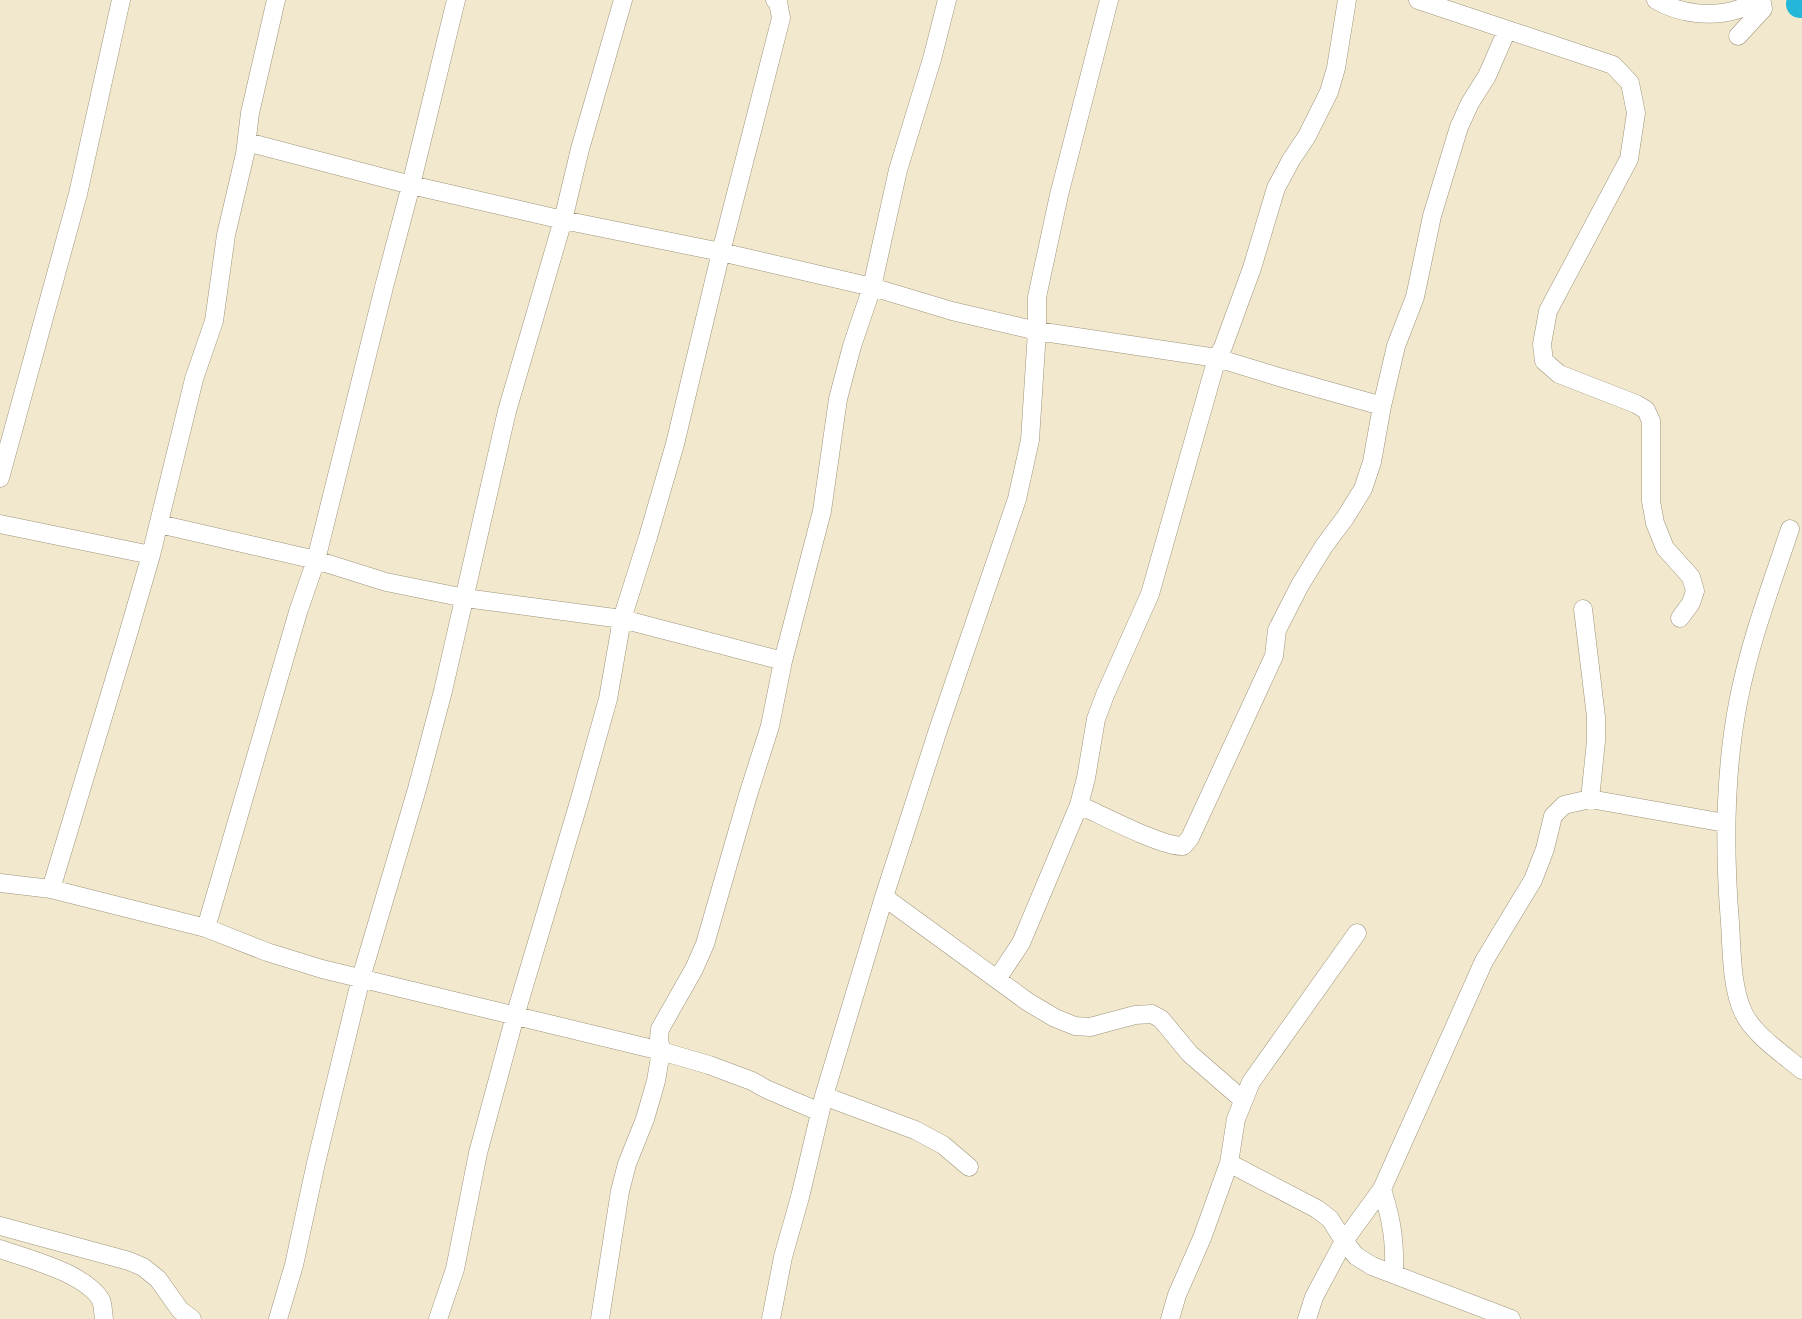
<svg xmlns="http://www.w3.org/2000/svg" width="1802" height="1319" font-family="'Fira Sans Condensed',sans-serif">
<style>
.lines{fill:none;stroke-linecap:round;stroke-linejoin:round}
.river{stroke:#24b7d9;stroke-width:28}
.minor-casing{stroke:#9d947b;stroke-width:19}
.minor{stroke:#fff;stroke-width:18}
</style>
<rect width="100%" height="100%" fill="#f2e8cd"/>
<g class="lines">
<path class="river" d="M1800,4l1,-4"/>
<g class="minor-casing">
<path id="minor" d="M1418,0l195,65 17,18 6,30 -7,46 -81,152 -6,33 2,17 15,13 77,30 10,6 5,11v80l4,22 10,25 26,29 4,14 -4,12 -11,15
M1656,0c23,14 57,18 83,9 6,-2 12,-6 18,-9l5,3 1,6 -25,27
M247,142l164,43 152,35 158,32 151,35 80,24 85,20 180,27 62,19 103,29
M0,478l78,-284 43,-194
M0,524l151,31
M159,524l157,36 70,22 79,16 157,21 161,42
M1790,529c-19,57 -41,115 -52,174 -14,73 -14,146 -8,220 2,28 1,62 13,89 10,22 41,43 59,58
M1590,799l135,24
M1079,805c23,10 83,42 104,41l7,-8 84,-182 3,-26 23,-45 24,-39 21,-28 18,-29 9,-27 10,-56 14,-60 19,-49 17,-81 27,-89 11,-24 17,-27 20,-46
M0,883l51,6 155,39 61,24 55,17 339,82 48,14 43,16 14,8 54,23
M51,889l75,-248 25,-86 43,-176 20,-58 12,-86 19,-81 5,-41 26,-113
M884,897l144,105 27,16 20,8 15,1 45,-12 17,-1 9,5 29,35 53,46
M206,928l92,-316 18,-52 68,-273 27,-102 45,-185
M997,979l24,-36 58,-138 7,-27 10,-59 9,-24 45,-101 67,-236 6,-11 29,-79 24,-80 15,-28 16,-24 22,-44 7,-24 11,-68
M824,1096l91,34 28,15 26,22
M1229,1163l88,46 13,10 14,22 12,15 16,10 139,53
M1382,1189c10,32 13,52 12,85
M0,1226l129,35 14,6 15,12 22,31 12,9
M0,1249c28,10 85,24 101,51 2,5 2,13 3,19
M278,1319l16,-54 22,-102 45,-185 56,-189 26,-98 64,-280 56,-191 17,-71 43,-149
M438,1319l17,-50 23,-116 37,-137 64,-214 29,-103 14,-80 26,-82 27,-93 46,-192 60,-234 -3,-16 -3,-2
M600,1319l20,-128 7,-27 18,-45 11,-38 5,-30 -2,-13 1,-9 34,-60 11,-25 43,-149 22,-69 13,-65 39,-150 16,-112 14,-53 20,-59 26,-117 34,-111 15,-59
M771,1319l12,-62 17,-60 24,-101 60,-199 55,-170 78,-228 13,-59 7,-109v-34l22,-102 50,-195
M1170,1319l7,-24 25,-57 27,-75 7,-44 15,-37 106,-149
M1307,1319l7,-22 30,-56 38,-52 102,-228 49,-81 12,-31 8,-33 11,-11 26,-6 6,-58v-24l-13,-108"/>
</g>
<use href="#minor" class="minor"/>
</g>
</svg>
